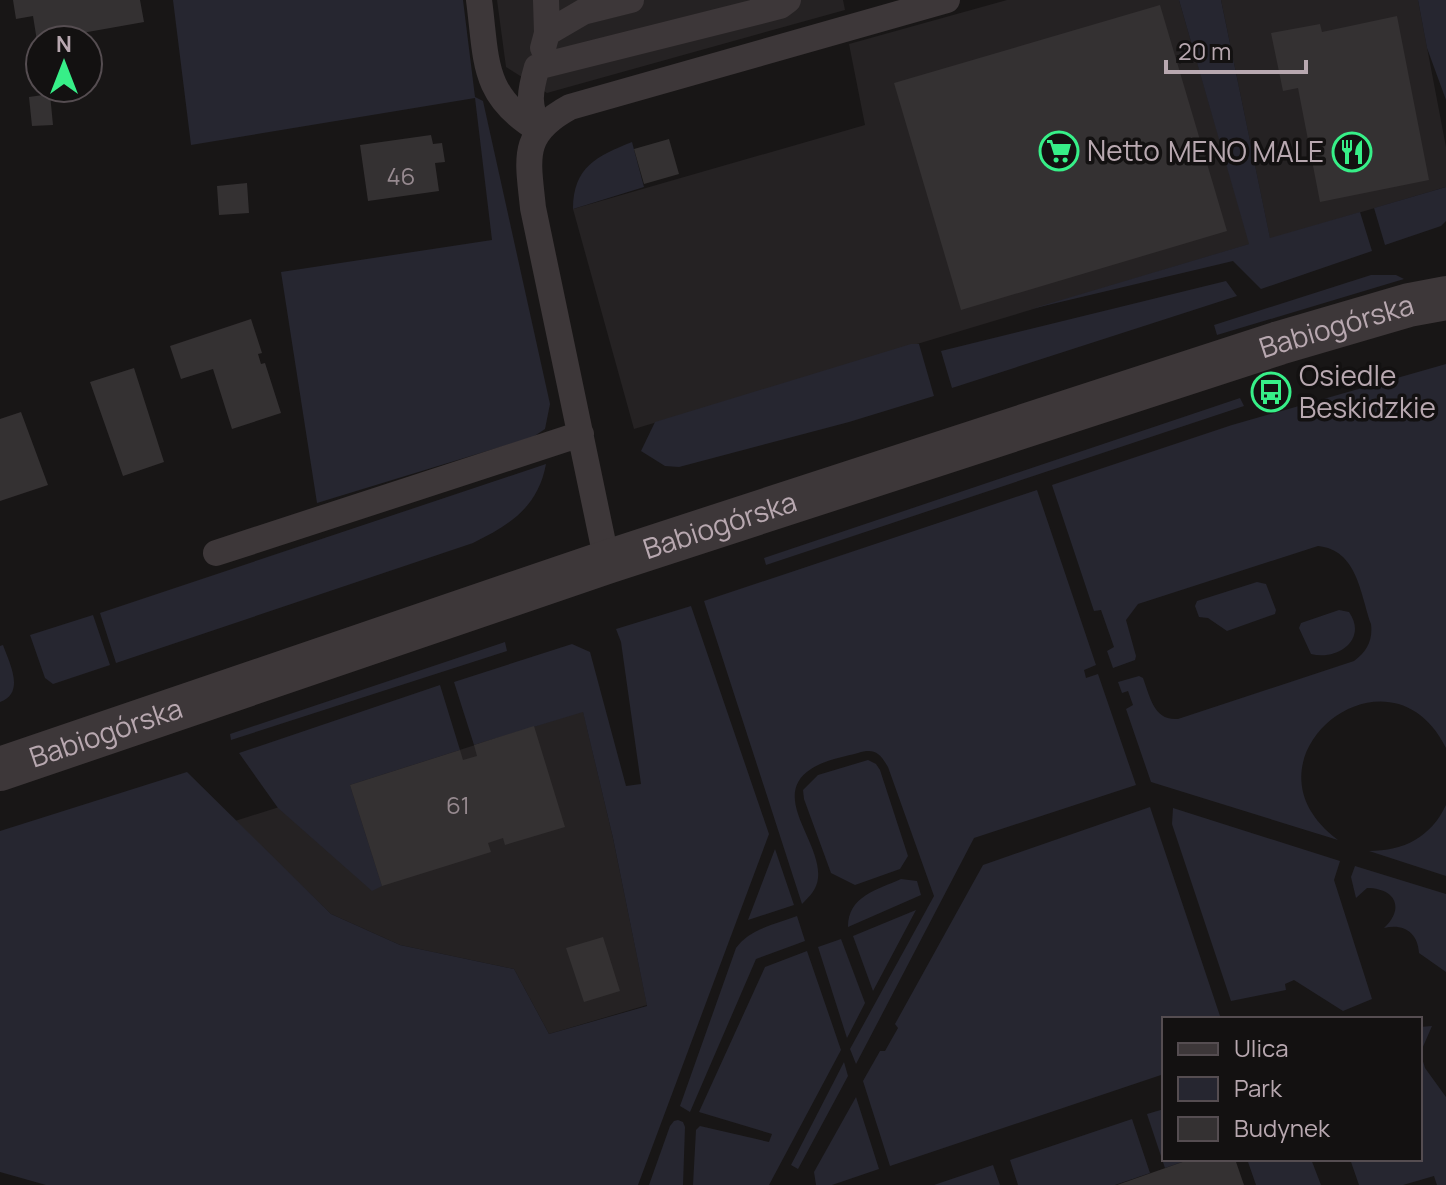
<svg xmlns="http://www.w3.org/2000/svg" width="1446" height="1185" font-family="Manrope,sans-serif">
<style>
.built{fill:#252223}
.green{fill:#262630}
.building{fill:#343132}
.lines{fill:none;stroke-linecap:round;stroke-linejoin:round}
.service{stroke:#3d3739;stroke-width:26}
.tertiary{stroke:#3d3739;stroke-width:44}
.labels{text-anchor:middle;stroke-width:7;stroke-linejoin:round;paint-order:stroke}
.number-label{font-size:24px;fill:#978a90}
.poi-label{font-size:28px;fill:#b8a8b0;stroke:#131111;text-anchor:start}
.street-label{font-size:28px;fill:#b8a8b0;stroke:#131111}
</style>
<rect width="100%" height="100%" fill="#181616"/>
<path class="built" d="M497,0h346l2,10 -298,83 -41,-26z
M1007,0h172l71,244 -616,185 -61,-220 292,-84 -16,-81z
M1221,0h197l28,147v40l-176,52z
M583,711l30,127 34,167 -98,29 -35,-65 -114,-24 -69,-31 -96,-93z"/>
<path class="green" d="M173,0h290l12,97 8,4 67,303 -5,25 -12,8 -216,66 -36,-231 211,-32 -17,-142 -284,47z
M1179,0h42l49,238 90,-26 12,39 -111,38 -28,-28 -202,48 218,-65z
M1418,0h28v100l-19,-52z
M632,142l12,45 -71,22c0,-42 24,-53 59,-67z
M1446,187v34l-5,5 -56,19 -11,-37z
M1371,275h25l8,4 -187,56 -3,-10z
M1226,281l11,15 -285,92 -11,-37z
M911,344h8l15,52 -85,26 -170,45 -14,-1 -24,-15 14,-29z
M1446,364v384c-57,-116 -216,12 -108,92l-187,-58 -25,-73 7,-4 -5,-14 -6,2 -4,-11 21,-6 4,2c7,19 11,43 35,41l176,-58c13,-9 19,-21 17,-37 -11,-32 -14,-74 -53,-78l-180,58 -12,16 10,36 -1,4 -22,8 -6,-17 7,-4 -13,-37 -7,1 -42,-126 180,-60z
M1240,398l4,8 -478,159 -2,-7z
M546,464c-8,43 -36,61 -73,79l-357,120 -16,-50z
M1037,490l59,175 -12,5 2,8 12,-4 38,111 -162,53 -118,226 -6,-15 84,-153 -46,-129c-8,-14 -14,-19 -30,-14 -15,4 -34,7 -47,16 -42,27 11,73 7,109 -1,11 -8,18 -16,26l-98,-303z
M1257,582l9,2 10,26 -1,4 -48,17 -19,-13 -9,-1 -4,-11 2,-5z
M691,606l78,228 -131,351h-592l-46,-13v-341l187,-59 144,142 69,31 114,24 35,65 98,-28 -34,-168 -30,-126 -109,33 -20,-63 118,-38 18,8 36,134 15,-2 -20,-142 -5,-13z
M1339,610l10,2c19,27 -11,49 -38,42l-12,-26 2,-5z
M93,615l17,50 -57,19 -8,-6 -15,-43z
M505,642l2,9 -276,89 -1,-6z
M3,645c6,17 23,48 -3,57v-56z
M440,685l20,65 -110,35 32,101 -10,5 -94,-83 -39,-55z
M868,760l8,4 4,6 28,86 -8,13 -45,16 -24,-12 -27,-74 -1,-9 15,-15z
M1446,805v71l-77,-25c35,0 62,-14 77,-46z
M1150,807l71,212h-57v55l-274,92 -27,-85 17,-30h5l13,-23 -3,-4 88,-159z
M1173,808l167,53 -6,19 38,119 -29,12 -49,-31 -9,4 1,6 -55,11 -59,-177z
M775,849l19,56 -46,15z
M1355,866l91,28v78l-27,-19c-1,-20 -15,-30 -35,-25 22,-21 10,-40 -17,-40l-11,10 -5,-21z
M901,879l16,2 4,14 -73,32c0,-31 29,-37 53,-48z
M916,910l-43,81 -20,-55z
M797,916l8,25 -49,18 -66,153 -10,-6 56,-158c13,-19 40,-24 61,-32z
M841,939l24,64 -18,35 -29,-91z
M807,951l34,99 -72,135h-76l3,-55 4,-4 69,16 3,-8 -73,-22 66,-145z
M1432,1026l-10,23v9l3,10 21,29v88h-9l-3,-9 -31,9h-44l-9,-26h70v-132z
M844,1062l4,14 -50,93 -7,-4z
M856,1097l23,72 -47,16h-16l-2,-13z
M1164,1109v50h27l-26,9 -18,-54z
M1132,1119l18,54 -35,12h-97l-8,-25z
M678,1120l5,2 2,5 -2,58h-34l21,-59 4,-5z
M1247,1159h64l10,26h-65z
M993,1165l7,20h-66z"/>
<path class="building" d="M13,0h127l4,22 -107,19 -4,-25 -17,3z
M1160,5l67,226 -266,79 -67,-227z
M1397,16l32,164 -109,22 -22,-114 -15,3 -12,-58 49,-9 2,8z
M50,94l3,31 -21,1 -3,-29z
M431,135l2,9 9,-1 3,19 -10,1 4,28 -71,10 -8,-56z
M669,139l10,35 -35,10 -10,-35z
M247,183l2,30 -30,2 -2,-29z
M251,319l11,34 -4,1 3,10 4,-1 16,50 -49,16 -19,-60 -32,10 -11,-33z
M134,368l30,94 -41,14 -33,-94z
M21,412l27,73 -48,16v-82z
M534,726l31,101 -60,18 -2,-7 -15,5 3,9 -109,34 -32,-101 110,-35 3,10 14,-4 -3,-11z
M603,937l17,54 -36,11 -18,-54z
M1191,1159h44l9,26h-127z"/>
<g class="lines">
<path class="service" d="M479,0c8,60 2,96 60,130
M547,33l36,-21 48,-12
M543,48l4,-15 -1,-33
M539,130c-11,-26 -10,-36 -2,-63l243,-61 8,-6
M216,553l365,-119
M607,562l-74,-354c-5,-50 -13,-74 37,-101l377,-107"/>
<path class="tertiary" id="s1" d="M0,769l607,-207 672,-219 130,-38 37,-7"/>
</g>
<defs>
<g id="supermarket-ring" transform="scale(2)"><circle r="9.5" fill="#131111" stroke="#37ef88" stroke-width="1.5"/><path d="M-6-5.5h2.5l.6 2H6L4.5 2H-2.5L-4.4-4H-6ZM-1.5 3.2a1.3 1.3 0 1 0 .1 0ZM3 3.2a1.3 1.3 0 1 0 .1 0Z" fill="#37ef88"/></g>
<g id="restaurant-ring" transform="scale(2)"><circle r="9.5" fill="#131111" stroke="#37ef88" stroke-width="1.5"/><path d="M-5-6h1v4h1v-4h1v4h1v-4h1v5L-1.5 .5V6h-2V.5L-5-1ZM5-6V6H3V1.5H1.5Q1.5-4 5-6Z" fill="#37ef88"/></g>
<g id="bus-ring" transform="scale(2)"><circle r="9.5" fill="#131111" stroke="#37ef88" stroke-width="1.5"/><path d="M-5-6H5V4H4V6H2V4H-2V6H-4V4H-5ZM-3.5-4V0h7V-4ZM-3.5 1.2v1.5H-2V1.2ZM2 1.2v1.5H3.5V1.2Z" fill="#37ef88"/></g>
</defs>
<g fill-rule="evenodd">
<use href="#supermarket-ring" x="1059" y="151"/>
<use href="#restaurant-ring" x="1352" y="152"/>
<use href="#bus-ring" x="1271" y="392"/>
</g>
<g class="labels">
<g class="number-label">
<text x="401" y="185">46</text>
<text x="458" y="814">61</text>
</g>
<g class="poi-label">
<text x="1087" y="161">Netto</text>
<text x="1324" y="162" text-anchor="end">MENO MALE</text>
<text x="1299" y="386">Osiedle<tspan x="1299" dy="32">Beskidzkie</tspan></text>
</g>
<g class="street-label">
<text dy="10" stroke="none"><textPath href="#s1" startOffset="1408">Babiogórska</textPath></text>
<text dy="10" stroke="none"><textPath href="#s1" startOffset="760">Babiogórska</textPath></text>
<text dy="10" stroke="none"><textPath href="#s1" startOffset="112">Babiogórska</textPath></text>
</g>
</g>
<rect x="1162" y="1017" width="260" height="144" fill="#131111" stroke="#554d51" stroke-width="2"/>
<rect x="1178" y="1043" width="40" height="12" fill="#3d3739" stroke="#554d51" stroke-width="2"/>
<text x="1234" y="1057" font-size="24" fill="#b8a8b0">Ulica</text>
<rect x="1178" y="1077" width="40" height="24" fill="#262630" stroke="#554d51" stroke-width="2"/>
<text x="1234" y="1097" font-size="24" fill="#b8a8b0">Park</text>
<rect x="1178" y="1117" width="40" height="24" fill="#343132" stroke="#554d51" stroke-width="2"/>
<text x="1234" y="1137" font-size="24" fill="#b8a8b0">Budynek</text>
<g transform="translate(64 64)"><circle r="38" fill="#131111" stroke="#554d51" stroke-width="2"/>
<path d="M0-6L14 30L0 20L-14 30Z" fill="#37ef88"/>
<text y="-12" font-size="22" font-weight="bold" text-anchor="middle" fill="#b8a8b0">N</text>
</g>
<path d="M1166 60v12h140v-12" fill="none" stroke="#b8a8b0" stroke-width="4"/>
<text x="1178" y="60" font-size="24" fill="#b8a8b0" stroke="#131111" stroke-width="6" paint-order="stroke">20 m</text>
</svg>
